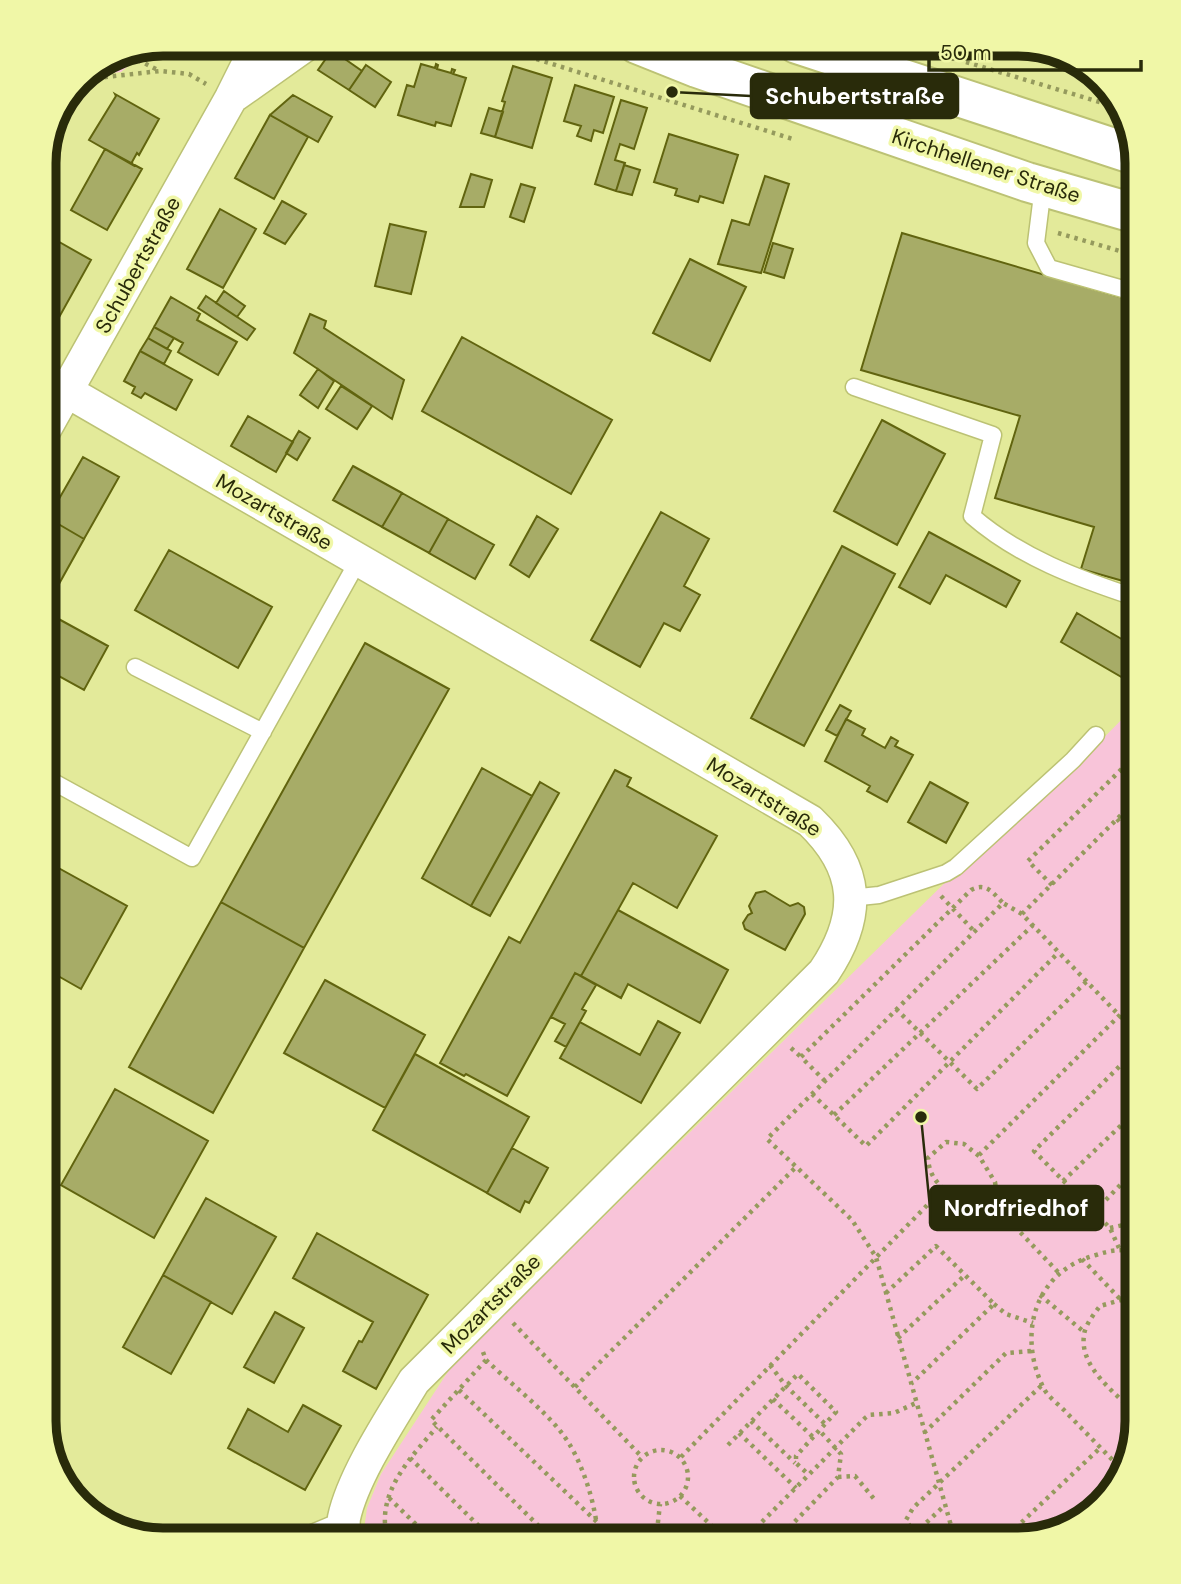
<svg xmlns="http://www.w3.org/2000/svg" width="1181" height="1584" font-family="'DM Sans',sans-serif">
<style>
.green{fill:#f8c4d9}
.building{fill:#a7ac67;stroke:#61640f;stroke-width:2}
.lines{fill:none;stroke-linecap:round;stroke-linejoin:round}
.lane-casing{stroke:#bcc274;stroke-width:19}
.street-casing{stroke:#bcc274;stroke-width:35}
.primary-casing{stroke:#bcc274;stroke-width:42}
.path{stroke:#959a5d;stroke-width:4.5;stroke-dasharray:3.5 5;stroke-linecap:butt}
.lane{stroke:#fff;stroke-width:16}
.street{stroke:#fff;stroke-width:32}
.primary{stroke:#fff;stroke-width:38}
.labels{text-anchor:middle;stroke-width:7;stroke-linejoin:round;paint-order:stroke}
.street-label{font-size:21px;fill:#292b0a;stroke:#f0f7a7}
.rim{fill:none;stroke:#292b0a;stroke-width:9}
.leader{fill:none;stroke:#292b0a;stroke-width:2.5}
.callout-dot{fill:#292b0a;stroke:#f0f7a7;stroke-width:2.5}
.callout{fill:#292b0a;stroke:#292b0a;stroke-width:2.5}
.callout-label{font-size:23px;text-anchor:middle;font-weight:bold;fill:#fff}
</style>
<rect width="100%" height="100%" fill="#e3ea9a"/>
<path class="green" d="M163,44h42l-3,12 -5,4h-34l-23,-8z
M117,61l10,6 -6,5 -39,4z
M1137,704v717l-16,60 -43,43 -59,16h-652l-3,-10 3,-22 14,-34 72,-110 505,-494 104,-90z"/>
<path class="building" d="M332,50l30,21 -13,19 -31,-20z
M421,64l14,4 1,-4 2,1 -1,4 14,4 1,-4 3,1 -2,4 13,4 -15,48 -15,-4 -1,4 -37,-11 9,-30 7,2z
M366,65l25,17 -16,25 -26,-17z
M513,66l39,12 -20,70 -37,-11 10,-35 -3,-1z
M575,85l39,12 -11,36 -9,-3 -3,11 -14,-5 4,-10 -17,-5z
M115,94l44,25 -20,36 -2,-2 -5,9 1,3 -44,-25 27,-44z
M293,95l39,22 -14,25 -48,-27z
M621,100l26,8 -13,41 -14,-5 -5,16 10,3 -9,28 -21,-7z
M489,108l14,4 -8,25 -14,-4z
M270,115l38,22 -34,62 -39,-21z
M669,134l69,21 -15,48 -23,-7 -2,6 -23,-7 2,-6 -23,-7z
M105,149l37,20 -35,61 -36,-20z
M624,165l16,5 -8,25 -16,-4z
M471,174l21,6 -8,27h-24z
M765,176l24,8 -28,89 -43,-9 14,-44 17,5z
M521,184l14,4 -11,34 -14,-5z
M282,201l24,13 -21,30 -21,-11z
M220,209l36,20 -33,59 -36,-19z
M390,224l36,8 -15,62 -36,-8z
M902,233l235,69v256l-7,25 -49,-14 13,-42 -99,-29 25,-82 -159,-46z
M54,239l37,21 -34,61 -13,-7v-56z
M773,243l20,6 -9,29 -20,-6z
M690,259l56,28 -36,74 -57,-28z
M224,291l21,15 -8,11 -21,-14z
M206,296l49,33 -8,11 -49,-32z
M171,297l29,17 -3,6 40,22 -19,33 -40,-23 5,-9 -29,-16z
M310,314l16,7 -2,7 80,52 -12,39 -98,-66z
M154,327l20,11 -7,11 -19,-11z
M462,337l150,83 -41,74 -149,-83z
M148,338l23,13 -7,13 -24,-13z
M140,351l52,29 -16,30 -31,-17 -4,5 -9,-5 3,-6 -11,-6z
M318,369l16,12 -16,27 -18,-13z
M341,386l31,20 -15,23 -31,-20z
M248,416l45,26 -17,30 -45,-26z
M882,420l63,34 -48,91 -63,-34z
M299,431l11,7 -13,22 -11,-7z
M83,457l36,20 -35,62 -36,-21z
M353,466l49,27 -20,34 -49,-27z
M402,493l46,26 -19,34 -47,-26z
M661,512l48,27 -25,47 16,9 -20,36 -16,-8 -24,44 -49,-27z
M537,516l21,13 -29,48 -19,-12z
M48,518l36,21 -34,61 -6,-4v-70z
M448,519l46,26 -19,34 -46,-26z
M929,532l91,49 -14,26 -60,-32 -16,29 -31,-17z
M842,546l53,28 -91,172 -53,-28z
M169,550l103,57 -34,61 -103,-58z
M44,611l64,35 -24,44 -40,-22z
M1077,613l60,35v38l-76,-44z
M365,643l84,46 -145,259 -83,-46z
M840,705l11,6 -14,25 -11,-6z
M846,719l19,10 -3,6 23,13 6,-11 7,4 -3,5 18,9 -26,47 -20,-11 3,-5 -45,-25z
M482,768l50,28 -61,110 -49,-28z
M615,770l16,8 -4,8 90,50 -40,72 -44,-25 -52,93 -6,-3 -68,123 -41,-22 -2,2 -24,-13 69,-126 11,6z
M540,782l19,11 -69,123 -19,-10z
M930,782l38,21 -22,40 -38,-21z
M44,860l83,46 -46,83 -37,-21z
M765,891l25,15 8,-3 6,4 1,7 -20,36 -40,-21 -2,-6 5,-8 4,-2 -3,-7 7,-13z
M221,902l83,46 -91,165 -84,-46z
M618,910l110,60 -28,53 -72,-39 -7,14 -40,-22z
M575,973l21,12 -14,24 4,2 -20,36 -11,-6 10,-17 -14,-7z
M325,980l100,55 -40,73 -101,-55z
M658,1021l22,12 -39,70 -81,-45 20,-36 60,33z
M415,1054l114,63 -42,76 -114,-63z
M115,1089l93,52 -54,97 -93,-53z
M512,1148l36,20 -19,35 -4,-2 -5,11 -33,-19z
M206,1198l70,39 -44,77 -69,-39z
M317,1233l111,62 -52,94 -33,-18 16,-30 3,1 11,-20 -80,-44z
M163,1275l48,27 -40,72 -48,-27z
M275,1312l29,16 -30,55 -30,-16z
M303,1405l38,21 -36,64 -77,-42 20,-39 40,23z"/>
<g class="lines">
<g class="lane-casing">
<path id="lane" d="M1043,187l-7,56 13,25 88,25
M854,387l139,48 -21,81c47,41 107,63 165,82
M135,667l128,65
M48,779l144,79 166,-297
M850,898l29,-3 67,-22 10,-6 117,-107 23,-25
M295,1540l48,-20"/>
</g>
<g class="street-casing">
<path id="street" d="M235,95l72,-51
M44,378l766,443c50,48 52,94 14,151l-410,409c-23,38 -61,95 -70,137 -1,7 0,15 0,22
M44,431l187,-333 27,-54"/>
</g>
<g class="primary-casing">
<path id="primary" d="M637,44l60,24 330,114 110,32
M797,44l338,111"/>
</g>
<path class="path" d="M479,44l25,5 292,91
M130,56l30,15
M966,62l157,47
M79,80l81,-9 29,3 17,10
M1058,233l79,23
M1122,770l15,16
M1117,819l20,22
M1052,885l-24,-24 109,-107
M941,896l33,35
M1022,914l115,-115
M896,1009l81,80 110,-108
M791,1048l10,9
M825,1081l-24,-24 170,-167c15,-8 21,2 32,13
M812,1094l54,52 193,-194
M834,1115l199,-190
M979,1155l158,-157
M1063,1181l74,-71
M999,1210c-30,-7 -69,-16 -71,-52l18,-16 18,2 15,12 16,26 4,28 59,62
M1094,1212l43,-44
M1110,1228l27,-6
M1119,1248l-9,-20 -76,-77 103,-102
M1082,1259l39,41
M886,1293l50,-47 58,58 -83,80
M1040,1295l44,37
M994,1304l12,10 27,9
M513,1323l129,134
M898,1338l67,-63
M483,1352l3,8 -55,60 122,120
M486,1360c23,22 56,48 75,72 21,26 36,75 37,108
M770,1365l16,21 39,38
M575,1387l221,-220
M459,1390l138,132
M773,1399l40,38
M1137,1415c-20,-21 -58,-47 -53,-80 1,-10 10,-21 16,-29l21,-6 16,3
M751,1421l44,42
M739,1433l57,55
M924,1433l82,-80 26,-2
M728,1445l70,-71 38,38 -40,44v7l13,12
M634 1477a27 27 0 1 1 54 0a27 27 0 1 1-54 0Z
M681,1457l262,-268
M410,1458l83,82
M1124,1472c-20,-21 -40,-41 -60,-62 -7,-7 -17,-14 -21,-23 -26,-54 -8,-116 53,-132 15,-5 25,-6 41,-4
M838,1477l17,-1 20,24
M680,1496l47,44
M389,1498l43,42
M915,1534l-9,-14 7,-12 129,-123
M388,1540c-14,-45 22,-82 49,-113
M656,1540l4,-36
M744,1540l121,-122 4,-3 25,-2 22,-10
M777,1540l61,-63 3,-23 -22,-24
M908,1540l36,-34
M955,1540l-79,-283 -24,-37 -85,-81 236,-236 19,11 115,120
M1003,1540l97,-92"/>
<use href="#lane" class="lane"/>
<use href="#street" class="street"/>
<use href="#primary" class="primary"/>
</g>
<g class="labels">
<g class="street-label">
<text transform="translate(986 166) rotate(18)" y="7">Kirchhellener Straße</text>
<text transform="translate(138 265) rotate(-61)" y="7">Schubertstraße</text>
<text transform="translate(274 512) rotate(30)" y="7">Mozartstraße</text>
<text transform="translate(764 797) rotate(32)" y="7">Mozartstraße</text>
<text transform="translate(491 1304) rotate(-45)" y="7">Mozartstraße</text>
</g>
</g>
<path d="M0 0H1181V1584H0ZM163 56H1018A107 107 0 0 1 1125 163V1421A107 107 0 0 1 1018 1528H163A107 107 0 0 1 56 1421V163A107 107 0 0 1 163 56Z" fill="#f0f7a7" fill-rule="evenodd"/>
<path class="rim" d="M163 56H1018A107 107 0 0 1 1125 163V1421A107 107 0 0 1 1018 1528H163A107 107 0 0 1 56 1421V163A107 107 0 0 1 163 56Z"/>
<path class="leader" d="M672 92L751 96M921 1117L930 1208"/>
<g class="callout-dot">
<circle cx="672" cy="92" r="7"/>
<circle cx="921" cy="1117" r="7"/>
</g>
<g class="callout">
<rect x="751" y="74" width="207" height="44" rx="7"/>
<rect x="930" y="1186" width="173" height="44" rx="7"/>
</g>
<g class="callout-label">
<text x="855" y="104">Schubertstraße</text>
<text x="1016" y="1216">Nordfriedhof</text>
</g>
<path d="M929 60v10h212v-10" fill="none" stroke="#292b0a" stroke-width="3.5"/>
<text x="940" y="60" font-size="21" fill="#292b0a" stroke="#f0f7a7" stroke-width="5" paint-order="stroke">50 m</text>
</svg>
